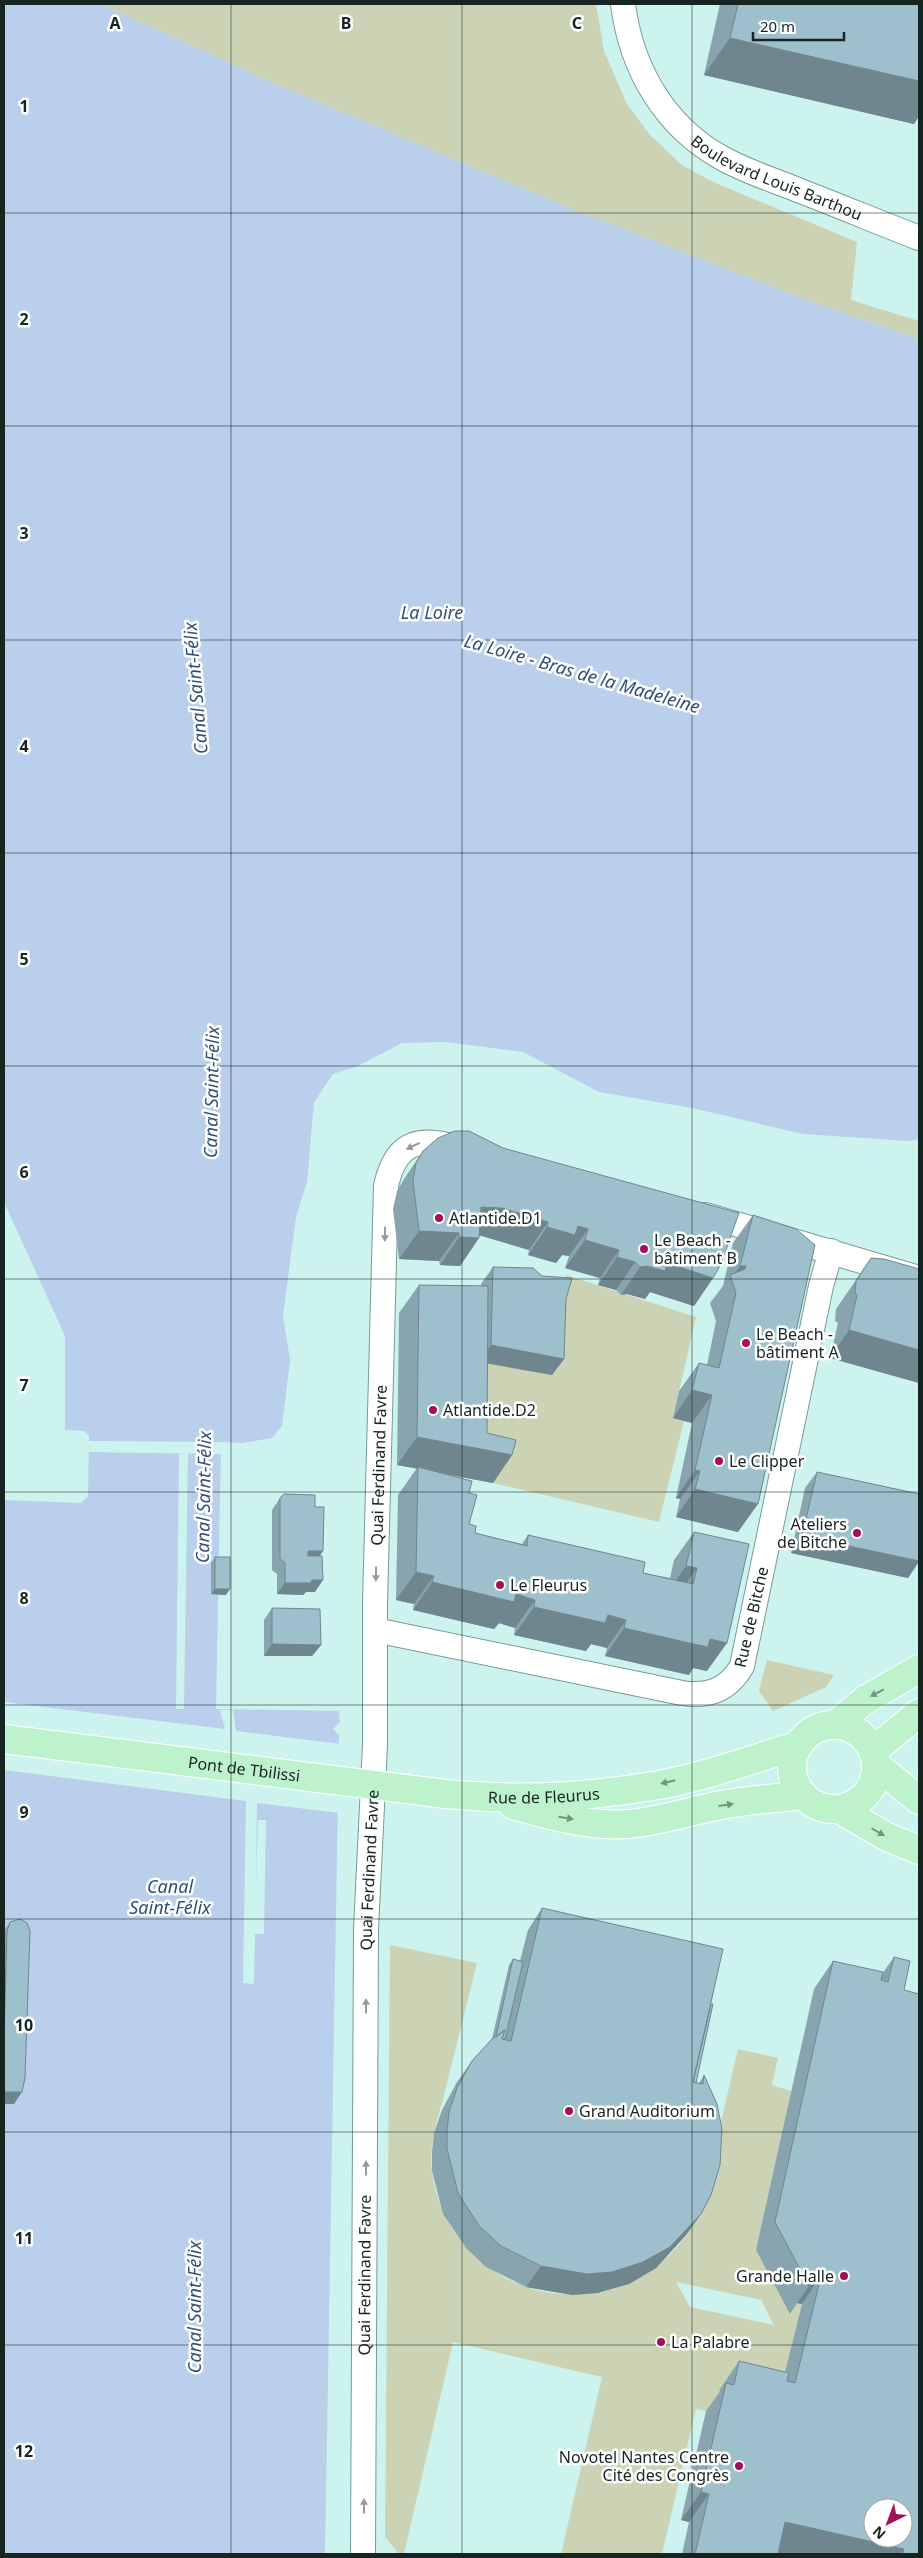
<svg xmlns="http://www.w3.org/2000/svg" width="923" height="2558" font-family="'Noto Sans',sans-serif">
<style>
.green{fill:#ccd3b4;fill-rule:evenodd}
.water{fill:#b9cfec;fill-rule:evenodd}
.pier{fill:#cdf3ee}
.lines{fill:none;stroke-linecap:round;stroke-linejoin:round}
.minor-casing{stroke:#779b96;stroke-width:26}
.primary-casing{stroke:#fff;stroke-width:30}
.minor{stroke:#fff;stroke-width:24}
.primary{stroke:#bef2cd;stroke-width:28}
.primary-bridge-casing{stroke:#fff;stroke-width:30;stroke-linecap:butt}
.primary-bridge{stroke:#bef2cd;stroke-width:28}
.wall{fill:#88a5af}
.shaded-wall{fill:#6f868f}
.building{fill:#9ec0cc;stroke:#6f868f;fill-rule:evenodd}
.oneway{fill:#969c9c}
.oneway2{fill:#729580}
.grid{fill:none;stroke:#162422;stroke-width:1;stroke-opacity:0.55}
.poi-dot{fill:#a01159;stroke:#fff;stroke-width:2}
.labels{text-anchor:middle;stroke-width:5;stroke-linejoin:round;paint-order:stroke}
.street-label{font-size:16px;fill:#162422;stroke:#fff}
.poi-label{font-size:16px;fill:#162422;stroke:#fff;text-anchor:start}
.water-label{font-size:18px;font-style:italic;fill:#304f77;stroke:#fff}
.grid-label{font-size:16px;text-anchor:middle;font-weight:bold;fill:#162422;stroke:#fff;stroke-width:5;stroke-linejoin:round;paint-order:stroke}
</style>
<rect width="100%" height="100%" fill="#cdf3ee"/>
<path class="green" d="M100,4h496l8,47 23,53 23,31 32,30 29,16 146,61 -6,58 68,21v18l-102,-35 -243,-94 -299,-126z
M566,1275l130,42 -23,101 11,3 -25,101 -166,-39 -25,-120 93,-69z
M767,1660l67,15 -8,12 -53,24 -14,-20z
M390,1945l87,18c-10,40 -20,80 -30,120 -7,29 -19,60 -15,89 18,126 177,167 253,65 17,-24 22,-57 29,-85 8,-35 16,-69 24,-103l40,9 -6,27 19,6 1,211 10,2 -24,99 -58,-14 -5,24 -19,-4 -34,145h-101l41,-177 -149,-35 -49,212h-5l-14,-17zM676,2282l85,18 13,25 -84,-18z"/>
<path class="water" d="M4,4h96l175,80 299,126 243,94 102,35v800l-11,2 -105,-7 -111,-26 -93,-16 -76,-40 -77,-10 -44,1 -46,24 -23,7 -19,28 -7,80 -11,35 -13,99 7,44 -8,66 -10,12 -30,5 -21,-1 -5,267 123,2 1,11 -7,7 6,6 -14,819h-321v-1054l77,3 7,-7 1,-60 -5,-5 -19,-1v-94l-61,-134zM188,1453l-4,256h-8l3,-255z"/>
<path class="pier" d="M87,1441l134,1v12l-134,-2z
M4,1702l221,27 -5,-19h13l3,21 105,13 -2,69 -82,-10 -1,83 2,-66h8l-2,114h-9l-1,50 -11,-1 3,-182 -242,-31z"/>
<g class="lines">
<g class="minor-casing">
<g id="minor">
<path id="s1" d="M623,4c8,64 41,122 99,154 25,14 54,23 81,34 39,15 77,31 116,46"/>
<path d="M705,1215l214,63"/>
<path d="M375,1630l307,63c27,4 46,-3 60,-27l79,-380 10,-35"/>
<path id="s2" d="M363,2554l3,-625 9,-184v-142l11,-417c11,-50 37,-48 79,-37"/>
</g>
</g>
<g class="primary-casing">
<g id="primary">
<path d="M835,1725l30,-25 54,-31"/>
<circle cx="834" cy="1767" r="42"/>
<path d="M873,1751l46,-38"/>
<path d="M877,1766l42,34"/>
<path id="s3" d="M446,1794c70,7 144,3 213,-9 48,-9 94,-26 140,-40"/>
<path d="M513,1805c29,8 59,17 90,19 39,3 75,-10 113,-18 28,-6 58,-7 87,-11"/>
<path d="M839,1809l48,28 32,13"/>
</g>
</g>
<use href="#minor" class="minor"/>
<use href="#primary" class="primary"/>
<g class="primary-bridge-casing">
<g id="primary-bridge">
<path id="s4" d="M4,1739l442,55"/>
</g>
</g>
<use href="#primary-bridge" class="primary-bridge"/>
</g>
<path class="wall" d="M720,4h199v112l-5,8 -210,-49z
M423,1151l290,127 -19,28 -44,-14 -5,7 -18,-5 -6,1 -5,-5 -18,-5 2,-7 -35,-10 4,-12 -7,-1 -6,8 -28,-8 1,-5 -47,-14h-3v2l-19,28 -20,-1 -1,-4 -40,-2 -6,-50 4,-18 7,-12z
M753,1215l-15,317 -62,-15 4,-18 -4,-1 16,-75 -19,-5 6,-27 20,-28 8,2 9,-44 -6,-18 13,-17 10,-43z
M871,1258l48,125 -89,-25 8,-35 -3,-2 1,-12z
M493,1267l73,32 -2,60 -12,16 -65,-12v70l25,22 -19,28 -53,-10 29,20v31l6,9 47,11 6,-9 115,38 27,5 4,-18 20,-28 13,139 -14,-3 -4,7 -84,-19 2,-8 -16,-4 -5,7 -72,-16 1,-7 -16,-5 -5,6 -81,-19 1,-6 -18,-4 2,-105 19,-27 -20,-3 2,-152 20,-28 62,1v-2z
M817,1472l102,22v68l-11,16 -117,-25 14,-65z
M280,1498l35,9 4,49 -4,36h-9l-3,3 -26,-1v-20l-5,-4v-60z
M215,1557l11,38 -15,-1v-31z
M272,1608l49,37 -9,11h-48v-36z
M542,1908l169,96 -15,79h3l5,-8 -3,139 -15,21 -30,33 -27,16 -32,9 -25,2 -46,-8 -40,-20 -20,-19 -23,-34 -11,-43v-19l2,-19 8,-23 15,-28 15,-21 20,-22 17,-74 4,-6 7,2 8,-31z
M10,1922l4,182h-10v-173z
M894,1957l10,33 15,564h-136l-5,-1v1h-96l7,-32 -8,-2 25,-109 13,-18 1,-4 19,-28 46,11 17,-68 -5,-1 -7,11 -34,-64 58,-261 19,-28 49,13z"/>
<path class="shaded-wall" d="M730,38l189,43v35l-5,8 -210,-49z
M481,1207l21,1 46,14 -19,28 -47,-14 -20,-1z
M578,1226l10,3 -19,27 -7,-1 -6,8 -28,-8 19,-28z
M419,1231l40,2 -20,28 -40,-2z
M459,1237l20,1 -19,28 -20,-1z
M585,1240l34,10 -19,28 -35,-10z
M617,1257l18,5 -19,28 -18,-5z
M667,1263l46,15 -19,28 -44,-14 -5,7 -18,-5 -6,1 19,-28z
M740,1266h6l-13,19 -2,-6z
M849,1330l70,20v33l-89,-25z
M491,1345l73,14 -12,16 -73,-13z
M692,1390l20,5 -20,28 -19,-5z
M417,1437l95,18 -19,28 -96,-18z
M695,1470l5,1 -20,28 -4,-1z
M695,1489l63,15 -20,28 -62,-15z
M802,1536l117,25 -11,17 -117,-25z
M308,1551h15l-8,12 -16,-1z
M686,1566l11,2 -20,28 -11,-2z
M416,1572l18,4 -20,28 -18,-4z
M312,1580h11l-8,12h-9l-3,3 -26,-1 8,-11z
M432,1582l84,12 19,6 -20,28 -16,-5 -5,6 -81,-19z
M215,1589h15l-4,6 -15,-1z
M534,1607l74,8 18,5 -19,28 -16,-4 -5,7 -72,-16z
M624,1628l86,11 17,4 -20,28 -14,-3 -4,7 -84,-19z
M272,1644l49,1 -9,11h-48z
M5,2092h17l-8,12h-10v-10z
M701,2214l-15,21 -30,33 -27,16 -32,9 -25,2 -46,-8 15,-21z
M812,2274l9,2 -19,28 -5,-1 12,-17z
M701,2492l8,2 -20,28 -8,-2z
M785,2522l119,27 -4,5h-117l-17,-4z"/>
<path class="building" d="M738,4h181v77l-189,-43z
M455,1131h14l34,17 236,65 -18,51 -8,14 -46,-15 -2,8 -18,-5 -7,1 -5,-5 -18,-5 2,-7 -34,-10 3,-11 -10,-3 -3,9 -28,-8 1,-5 -46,-14 -21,-1 -2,31 -20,-1v-4l-40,-2 -6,-50 3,-18 7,-12 15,-13z
M753,1215l43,14 19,16 -57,259 -63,-15 5,-18 -5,-1 17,-75 -20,-5 7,-27 20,5 17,-75 -6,-18 15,-6 1,-3h-6z
M871,1258l13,1 35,10v81l-70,-20 8,-35 -2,-2 1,-12z
M493,1267l40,1 9,8 30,2 -6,21 -2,60 -73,-14z
M419,1285l69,1 -1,147 29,7 -4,15 -95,-18z
M418,1467l54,14 -3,12 8,2 -8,29 7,2 -1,7 52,13 1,-11 117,27 -2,11 50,11 4,-16 -11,-2 8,-34 55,12 -22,99 -17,-4 -2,8 -10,-2 -74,-17 2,-8 -18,-5 -3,8 -71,-16 1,-7 -19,-6 -2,8 -82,-20 2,-6 -18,-4z
M817,1472l102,22v67l-117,-25z
M284,1494l31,1v12h9l-1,44h-15v5h14l1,24h-11l-1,3h-26v-20l-5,-4v-61z
M215,1557h15v32h-15z
M272,1608l48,1 1,36 -49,-1z
M542,1908l181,41 -30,133 10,2 1,-9 13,29 5,25 -2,36 -9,30 -10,19 -31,33 -27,15 -31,10 -25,2 -46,-8 -40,-20 -21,-19 -22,-34 -11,-44v-18l2,-19 8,-24 15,-27 20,-22 13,-9 -3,9 9,2z
M20,1919l7,4 3,8 -5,147 -3,14h-17l-1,-6v-48l3,-107 3,-9z
M894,1957l16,4 -6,29 15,4v560h-16l1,-5 -119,-27 -7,32h-83l14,-60 -8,-2 25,-109 8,2 5,-24 50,12 -2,8 8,2 26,-107 -9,-2 -3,12 -34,-64 58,-261 50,11 -2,8 7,2zM873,2508h30v30h-30z
M513,1959l10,3 -18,77h-3l3,-9 -9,7z
M711,2004h2l-17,79 -3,-1z"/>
<defs><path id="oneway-solid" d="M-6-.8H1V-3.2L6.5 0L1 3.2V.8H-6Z" transform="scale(1.25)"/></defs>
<g class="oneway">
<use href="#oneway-solid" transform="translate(413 1146) rotate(155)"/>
<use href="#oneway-solid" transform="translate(385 1234) rotate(91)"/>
<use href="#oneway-solid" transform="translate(376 1574) rotate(91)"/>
<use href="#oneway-solid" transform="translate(366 2006) rotate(-90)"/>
<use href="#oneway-solid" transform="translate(366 2168) rotate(-90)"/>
<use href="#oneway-solid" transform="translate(364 2506) rotate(-90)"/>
</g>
<g class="oneway2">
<use href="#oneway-solid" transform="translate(877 1693) rotate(152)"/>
<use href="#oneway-solid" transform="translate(668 1782) rotate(167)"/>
<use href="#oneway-solid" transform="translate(726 1805) rotate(-8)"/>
<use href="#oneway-solid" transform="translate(566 1818) rotate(9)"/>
<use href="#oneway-solid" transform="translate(878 1832) rotate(30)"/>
</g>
<path class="grid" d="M231,4v2550M462,4v2550M692,4v2550M4,213h915M4,426h915M4,640h915M4,853h915M4,1066h915M4,1279h915M4,1492h915M4,1705h915M4,1919h915M4,2132h915M4,2345h915"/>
<g class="poi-dot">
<circle cx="439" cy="1218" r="5"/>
<circle cx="644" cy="1249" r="5"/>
<circle cx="746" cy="1343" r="5"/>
<circle cx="433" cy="1410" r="5"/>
<circle cx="719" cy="1461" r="5"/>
<circle cx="857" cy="1533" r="5"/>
<circle cx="500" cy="1585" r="5"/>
<circle cx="569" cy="2111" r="5"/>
<circle cx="844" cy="2276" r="5"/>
<circle cx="661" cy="2342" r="5"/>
<circle cx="739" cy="2466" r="5"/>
</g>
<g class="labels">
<g class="street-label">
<text dy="6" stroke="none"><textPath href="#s1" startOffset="248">Boulevard Louis Barthou</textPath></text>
<text dy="6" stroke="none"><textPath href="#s2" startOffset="1089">Quai Ferdinand Favre</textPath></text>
<text transform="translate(751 1617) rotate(-77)" y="6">Rue de Bitche</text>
<text dy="6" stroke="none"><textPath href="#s4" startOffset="242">Pont de Tbilissi</textPath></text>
<text dy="6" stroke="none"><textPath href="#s3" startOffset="98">Rue de Fleurus</textPath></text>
<text dy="6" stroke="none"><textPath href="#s2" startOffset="684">Quai Ferdinand Favre</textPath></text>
<text dy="6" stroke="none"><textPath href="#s2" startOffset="279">Quai Ferdinand Favre</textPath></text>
</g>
<g class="poi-label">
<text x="449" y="1224">Atlantide.D1</text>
<text x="654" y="1246">Le Beach -<tspan x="654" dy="18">bâtiment B</tspan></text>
<text x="756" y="1340">Le Beach -<tspan x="756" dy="18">bâtiment A</tspan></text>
<text x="443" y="1416">Atlantide.D2</text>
<text x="729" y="1467">Le Clipper</text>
<text x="847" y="1530" text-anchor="end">Ateliers<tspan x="847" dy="18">de Bitche</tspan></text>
<text x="510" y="1591">Le Fleurus</text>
<text x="579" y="2117">Grand Auditorium</text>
<text x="834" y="2282" text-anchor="end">Grande Halle</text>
<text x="671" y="2348">La Palabre</text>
<text x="729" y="2463" text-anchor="end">Novotel Nantes Centre<tspan x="729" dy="18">Cité des Congrès</tspan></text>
</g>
<g class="water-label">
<text x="432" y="619">La Loire</text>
<text transform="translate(582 674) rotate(16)" y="6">La Loire - Bras de la Madeleine</text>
<text transform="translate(196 688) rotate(-95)" y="6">Canal Saint-Félix</text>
<text transform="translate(212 1092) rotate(-89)" y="6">Canal Saint-Félix</text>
<text transform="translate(204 1497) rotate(-89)" y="6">Canal Saint-Félix</text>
<text x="170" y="1893">Canal<tspan x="170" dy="21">Saint-Félix</tspan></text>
<text transform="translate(195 2307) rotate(-90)" y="6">Canal Saint-Félix</text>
</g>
</g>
<g class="grid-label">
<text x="115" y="29">A</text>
<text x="346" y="29">B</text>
<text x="577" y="29">C</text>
<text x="24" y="112">1</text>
<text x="24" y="325">2</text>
<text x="24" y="539">3</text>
<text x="24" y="752">4</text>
<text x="24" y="965">5</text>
<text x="24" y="1178">6</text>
<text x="24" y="1391">7</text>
<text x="24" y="1604">8</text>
<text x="24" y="1818">9</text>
<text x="24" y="2031">10</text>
<text x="24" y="2244">11</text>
<text x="24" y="2457">12</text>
</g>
<rect width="923" height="2558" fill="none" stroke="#162422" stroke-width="10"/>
<g transform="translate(888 2523) rotate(222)"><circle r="24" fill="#ffffff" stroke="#a2a7a7"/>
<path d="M0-4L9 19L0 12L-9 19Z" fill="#a01159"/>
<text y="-8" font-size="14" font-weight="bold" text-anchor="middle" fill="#162422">N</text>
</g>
<path d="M753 32v8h91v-8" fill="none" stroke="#162422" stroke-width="2.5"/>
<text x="760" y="32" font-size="15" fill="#162422" stroke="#ffffff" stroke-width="4" paint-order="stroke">20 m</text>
</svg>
